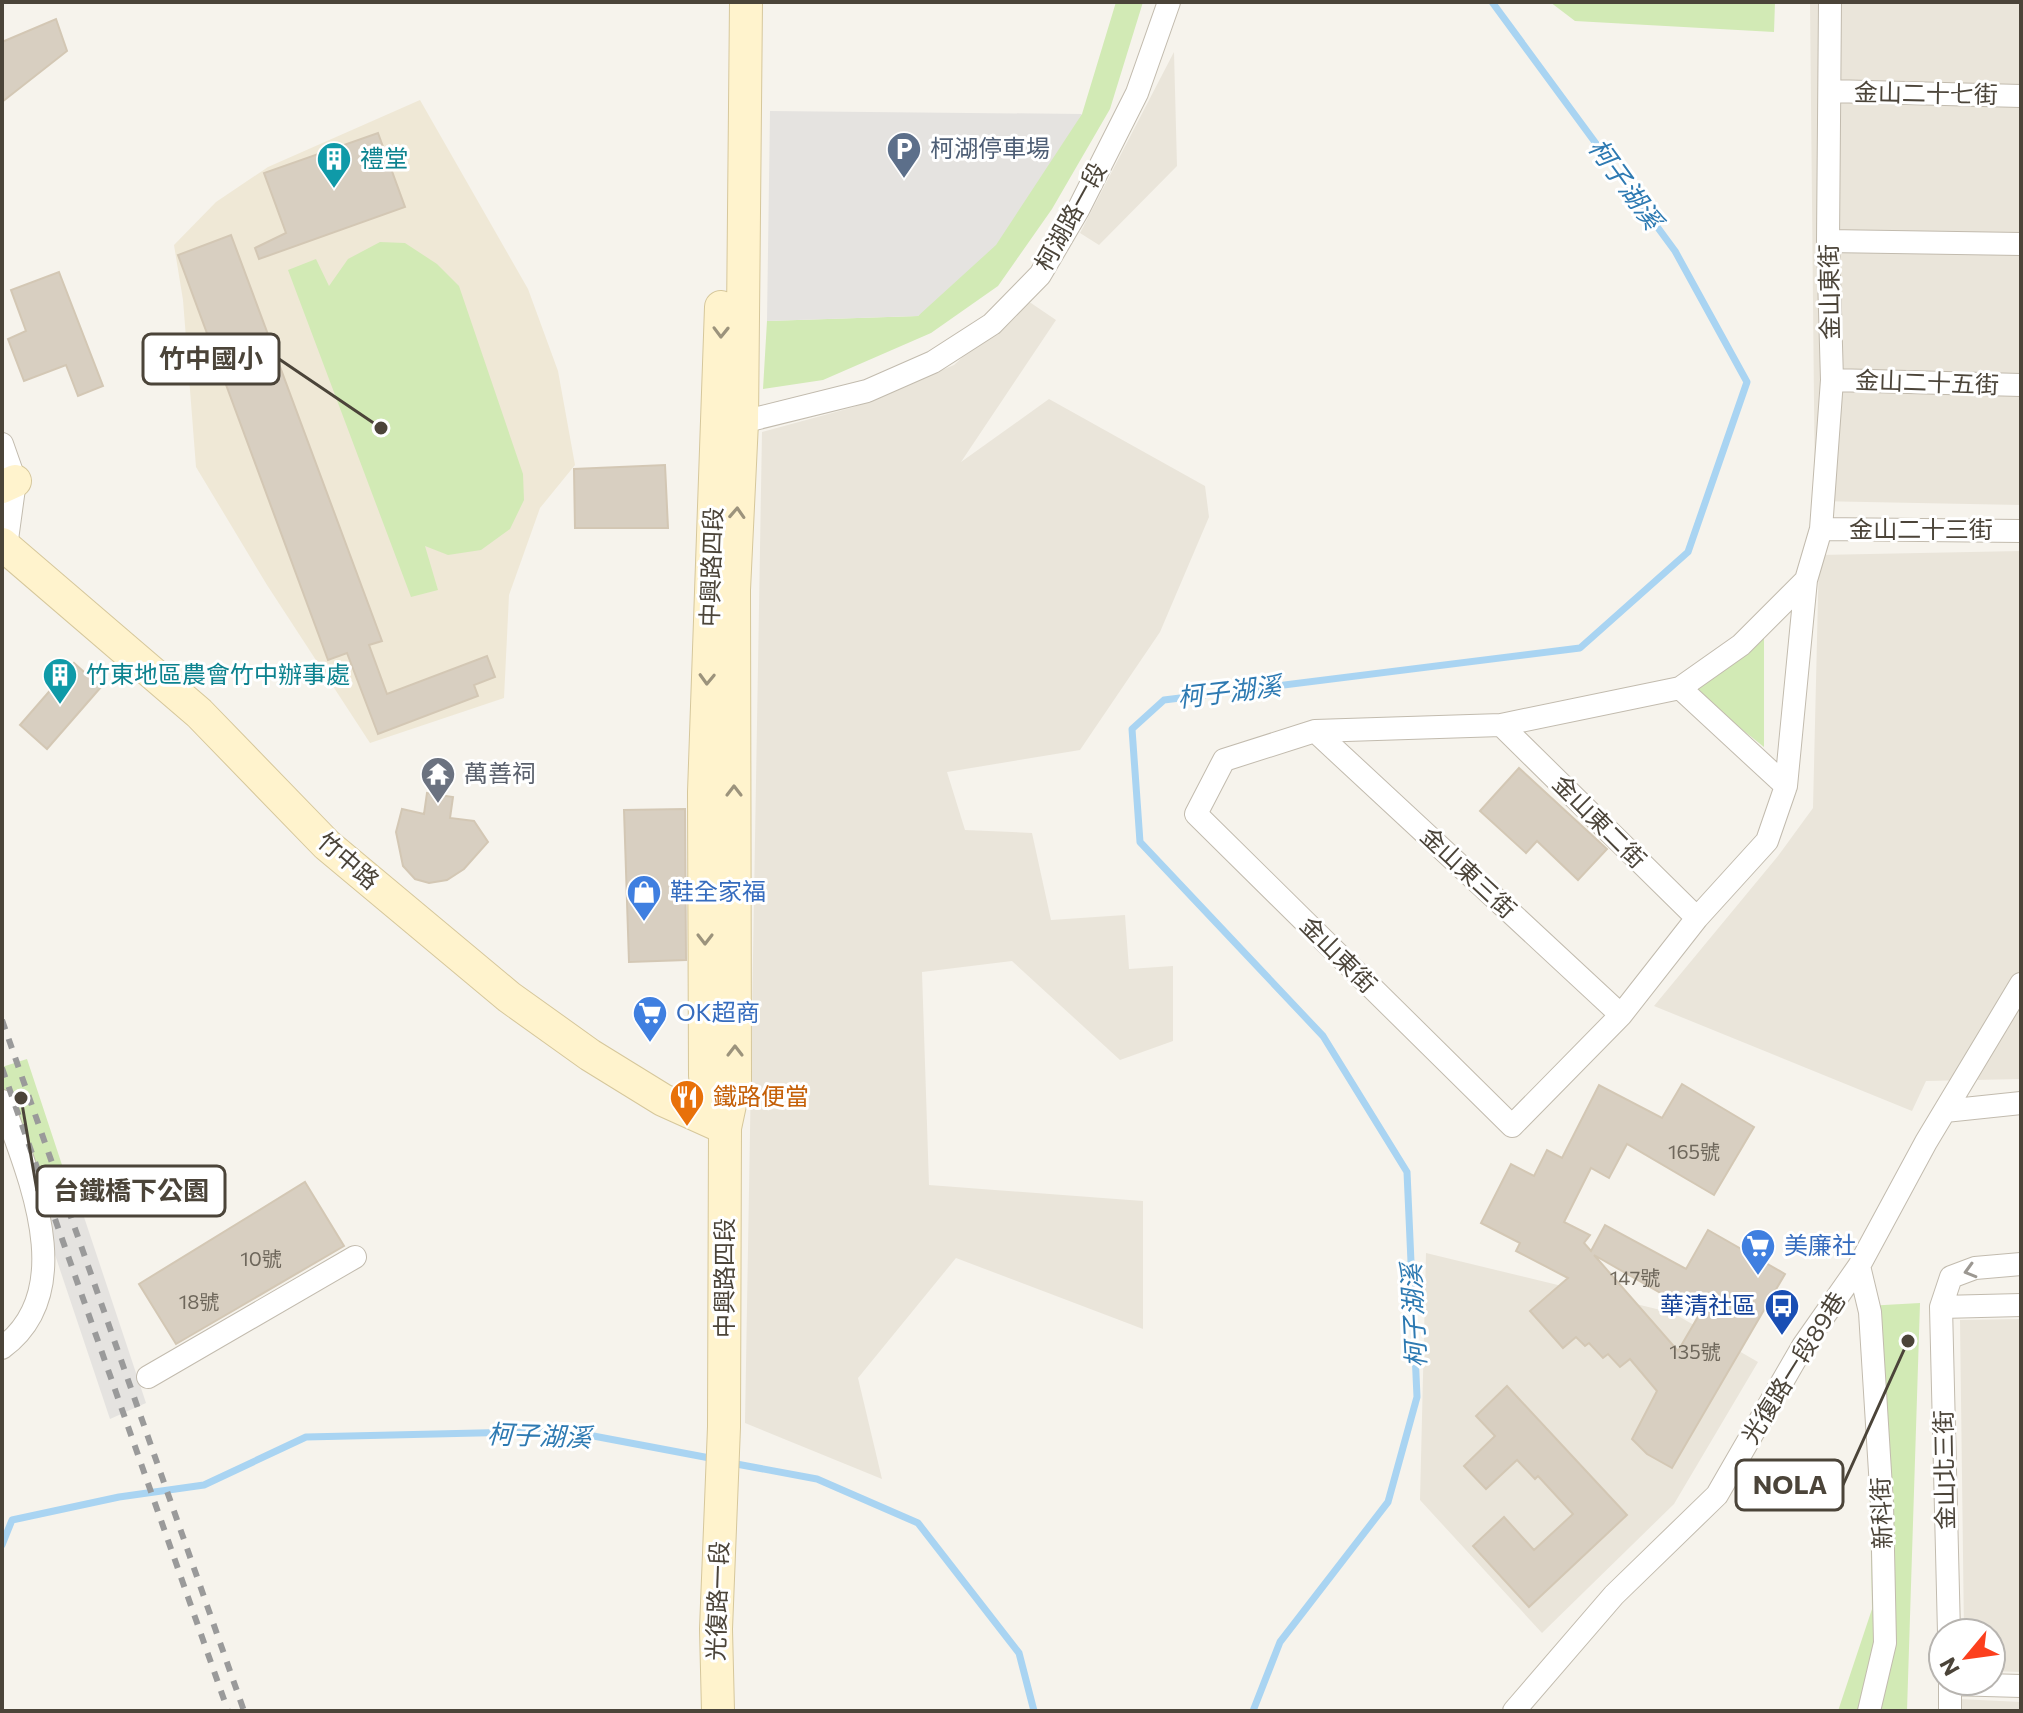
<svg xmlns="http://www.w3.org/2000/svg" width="2023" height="1713" font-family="Commissioner,'Noto Sans TC',sans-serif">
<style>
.residential{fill:#eae5da}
.education{fill:#efe8d6}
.green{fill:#d2eab5}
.parking{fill:#e5e3e0}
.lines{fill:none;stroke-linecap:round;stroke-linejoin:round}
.stream{stroke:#a9d4f2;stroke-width:7}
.building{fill:#d8cfc1;stroke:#d3c7b4;stroke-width:2;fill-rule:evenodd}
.street-casing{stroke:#c2bbae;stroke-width:24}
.secondary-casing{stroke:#d6c79b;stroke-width:34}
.street{stroke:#fff;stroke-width:22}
.secondary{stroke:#fff3cd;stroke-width:32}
.rail{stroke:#9a9a9a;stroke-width:6;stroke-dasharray:10 10;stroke-linecap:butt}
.oneway{stroke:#9c937c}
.oneway2{stroke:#9c9892}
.labels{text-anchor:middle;stroke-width:6;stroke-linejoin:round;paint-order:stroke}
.number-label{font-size:20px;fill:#6e675b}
.street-label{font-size:24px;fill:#4b4439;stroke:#fff}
.service-label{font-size:24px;fill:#4e5e75;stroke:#fff;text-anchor:start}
.culture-label{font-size:24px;fill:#0d838f;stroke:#fff;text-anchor:start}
.worship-label{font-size:24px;fill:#5b616d;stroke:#fff;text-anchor:start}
.shop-label{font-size:24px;fill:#366cbe;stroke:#fff;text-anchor:start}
.food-label{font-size:24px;fill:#c56008;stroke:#fff;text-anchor:start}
.transit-label{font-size:24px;fill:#164399;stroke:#fff;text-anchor:end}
.water-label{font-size:26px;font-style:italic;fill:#2e7ab2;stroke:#fff}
.leader{fill:none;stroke:#4b4439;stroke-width:3}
.callout-dot{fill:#4b4439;stroke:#fff;stroke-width:3}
.callout{fill:#fff;stroke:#4b4439;stroke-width:3}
.callout-label{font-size:26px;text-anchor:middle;font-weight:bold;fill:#4b4439}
</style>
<rect width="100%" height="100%" fill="#f6f3ec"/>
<path class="residential" d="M1810,2h211v503l-206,-4z
M1174,52l3,114 -78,79 -19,-12z
M1025,299l31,21 -95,142 88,-63 156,87 4,31 -49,115 -80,118 -133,22 18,58 67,3 19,87 74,-5 4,54 44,-3v75l-53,19 -108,-99 -90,11 7,213 214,16v128l-187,-71 -98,120 24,101 -137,-56 17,-991 92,-25 100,-42z
M2021,551v528l-95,2 -14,30 -258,-105 124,-150 35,-48 6,-253z
M1426,1253l247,60 85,49 -84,142 -132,129 -122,-133z
M2021,1319v353l-30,-1v-38h-27l-4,-313z
M1959,1699l62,3v9h-62z"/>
<path class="education" d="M420,100l108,189 30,82 17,94 -35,43 -31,87 -5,103 -134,45 -103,-158 -71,-118 -13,-167 -9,-55 42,-43 52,-35z"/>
<path class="green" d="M1116,2h27l-33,107 -58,100 -54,77 -67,47 -108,47 -60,9 4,-68 151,-5 164,-202z
M1550,2h225l-1,30 -199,-11z
M380,242l25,1 32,21 22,22 64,188 1,26 -14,29 -29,21 -33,5 -23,-9 13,44 -27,7 -123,-327 28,-11 13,27 19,-27z
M1764,634v113l-73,-58z
M27,1059l36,109 -43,15 -18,-55v-61z
M1920,1303l-13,408h-69l34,-102 -6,-303z"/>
<path class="parking" d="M770,111l312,3 -86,131 -78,71 -151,5z
M79,1202l67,201 -36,16 -68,-203z"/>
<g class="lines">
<path class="stream" d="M731,1463l86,16 101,44 101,130 15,58
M2,1545l10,-25 107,-23 85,-12 102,-48 261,-6 148,28
M1253,1711l27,-69 108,-140 29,-105 -10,-225 -84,-136 -183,-194 -8,-113 32,-29 416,-52 108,-96 59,-170 -72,-131 -183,-249"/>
</g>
<path class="building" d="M56,19l11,32 -65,51v-60z
M378,133l27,74 -146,52 -4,-11 31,-15 -22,-60z
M231,235l151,406 -13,4 18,49 100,-38 8,21 -21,8 4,11 -100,38 -31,-81 -19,7 -150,-405z
M59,272l44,114 -25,10 -12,-31 -42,16 -16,-42 18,-8 -15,-41z
M665,465l3,63h-93l-1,-59z
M74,663l27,24 -54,62 -27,-24z
M1519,768l88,81 -29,31 -41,-39 -11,12 -46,-42z
M427,793l26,4 -3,21 24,3 14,21 -24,27 -17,11 -18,3 -14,-4 -12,-13 -7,-34 6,-23 22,5z
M685,809l1,151 -57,2 -5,-152z
M1682,1084l72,43 -40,68 -87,-51 -18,34 -18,-10 -27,54 26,13 -6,8 7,8 14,-26 81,44 22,-39 77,44 -113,194 -25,-14 -15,-15 25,-48 -27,-32 -10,8 -12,-13 -5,4 -14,-15 -4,3 -9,-9 -13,11 -33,-37 38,-33 -52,-27 4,-8 -39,-20 30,-59 23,12 13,-26 15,8 37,-73 63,33zM1594,1255l105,60 -21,36z
M305,1182l39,64 -168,98 -37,-60z
M1507,1386l120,129 -98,92 -56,-61 31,-29 30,33 39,-36 -35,-38 -3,3 -18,-19 -31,29 -22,-23 31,-30 -19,-20z"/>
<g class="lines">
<g class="street-casing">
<path id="street" d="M1830,91l191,5
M1828,241l193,3
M1832,380l189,5
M732,421l10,1 125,-31 66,-29 59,-38 48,-49 38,-65 59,-117 32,-91
M2,444l13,37 -9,66
M1821,529l200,2
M1806,580l-20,206 -19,55 -70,77 -76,97 -109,111 -316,-312 28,-54 91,-29 186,-6 179,-37 61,-43 65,-65 15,-51 11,-149 -4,-139 2,-239
M1680,688l106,98
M1501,725l196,193
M1315,731l306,284
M2,1101c25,72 79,189 0,247
M1945,1111l76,-8
M1859,1266l11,46 12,192 3,139 -16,68
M1941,1307l80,-2
M148,1377l207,-120
M1949,1633l-8,-326 10,-30 24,-9 46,-4
M1950,1681v30
M1950,1684l71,2
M1514,1711l100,-116 103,-100 86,-149 56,-80 67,-124 95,-158"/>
</g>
<g class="secondary-casing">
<path id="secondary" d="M721,307l-17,485 1,284 20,52
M2,487l13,-6
M2,544l197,169 128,132 182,152 81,58 73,45 62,28
M718,1711l-2,-82 8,-202 1,-299 10,-47 -1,-491 8,-168 4,-420"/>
</g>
<use href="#street" class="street"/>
<use href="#secondary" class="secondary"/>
<path class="rail" d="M2,1020l242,691
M2,1068l226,643"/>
</g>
<defs><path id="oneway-chevron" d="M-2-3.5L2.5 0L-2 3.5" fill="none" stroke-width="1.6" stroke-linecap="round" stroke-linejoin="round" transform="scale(2)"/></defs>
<g class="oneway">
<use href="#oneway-chevron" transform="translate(721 332) rotate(91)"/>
<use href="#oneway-chevron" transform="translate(737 513) rotate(-87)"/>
<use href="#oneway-chevron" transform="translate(707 679) rotate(92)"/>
<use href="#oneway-chevron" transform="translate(734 791) rotate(-90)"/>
<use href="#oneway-chevron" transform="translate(705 939) rotate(90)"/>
<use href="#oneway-chevron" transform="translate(735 1051) rotate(-90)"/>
</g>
<use class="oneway2" href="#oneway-chevron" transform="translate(1970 1271) rotate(164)"/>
<defs>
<g id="parking-pin" transform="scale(1.8)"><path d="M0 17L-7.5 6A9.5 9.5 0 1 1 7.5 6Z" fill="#5c6f8a" stroke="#fff"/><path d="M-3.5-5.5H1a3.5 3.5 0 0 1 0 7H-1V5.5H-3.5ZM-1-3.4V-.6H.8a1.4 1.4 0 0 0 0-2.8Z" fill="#fff"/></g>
<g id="building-pin" transform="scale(1.8)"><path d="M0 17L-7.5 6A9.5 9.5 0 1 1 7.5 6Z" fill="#0f9aa8" stroke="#fff"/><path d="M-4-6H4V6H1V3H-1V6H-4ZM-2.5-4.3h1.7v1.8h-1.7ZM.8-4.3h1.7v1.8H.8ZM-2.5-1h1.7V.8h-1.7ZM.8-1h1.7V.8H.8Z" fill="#fff"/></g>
<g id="temple-pin" transform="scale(1.8)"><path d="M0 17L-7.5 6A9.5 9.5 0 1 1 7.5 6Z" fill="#6b7280" stroke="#fff"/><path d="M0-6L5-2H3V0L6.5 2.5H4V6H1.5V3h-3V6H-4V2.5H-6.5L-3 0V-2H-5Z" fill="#fff"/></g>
<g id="shop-pin" transform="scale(1.8)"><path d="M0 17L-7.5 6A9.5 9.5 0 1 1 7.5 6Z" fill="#3f7fe0" stroke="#fff"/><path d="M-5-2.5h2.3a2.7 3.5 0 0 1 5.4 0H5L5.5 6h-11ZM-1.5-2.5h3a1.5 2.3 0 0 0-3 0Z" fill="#fff"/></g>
<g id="supermarket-pin" transform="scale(1.8)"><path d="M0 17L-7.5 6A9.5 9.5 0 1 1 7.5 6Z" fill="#3f7fe0" stroke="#fff"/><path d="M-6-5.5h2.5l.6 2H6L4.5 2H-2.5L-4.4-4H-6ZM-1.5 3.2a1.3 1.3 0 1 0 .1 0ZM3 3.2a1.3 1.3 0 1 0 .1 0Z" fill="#fff"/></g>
<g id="restaurant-pin" transform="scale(1.8)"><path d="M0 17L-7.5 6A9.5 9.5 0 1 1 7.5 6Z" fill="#e8710a" stroke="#fff"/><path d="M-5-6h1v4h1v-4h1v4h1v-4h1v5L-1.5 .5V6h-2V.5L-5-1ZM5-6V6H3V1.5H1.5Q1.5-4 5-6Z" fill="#fff"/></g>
<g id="bus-pin" transform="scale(1.8)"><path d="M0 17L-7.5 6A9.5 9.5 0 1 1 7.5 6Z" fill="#1a4fb4" stroke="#fff"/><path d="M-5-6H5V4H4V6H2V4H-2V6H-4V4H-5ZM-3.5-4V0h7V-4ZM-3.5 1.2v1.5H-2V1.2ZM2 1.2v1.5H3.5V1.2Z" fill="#fff"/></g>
</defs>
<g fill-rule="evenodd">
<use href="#parking-pin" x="904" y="149"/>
<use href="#building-pin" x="334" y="159"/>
<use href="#building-pin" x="60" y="675"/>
<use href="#temple-pin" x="438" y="774"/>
<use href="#shop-pin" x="644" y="892"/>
<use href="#supermarket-pin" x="650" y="1013"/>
<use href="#restaurant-pin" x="687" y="1097"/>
<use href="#supermarket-pin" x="1758" y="1246"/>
<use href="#bus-pin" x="1782" y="1306"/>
</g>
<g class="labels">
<g class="number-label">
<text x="1694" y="1159">165號</text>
<text x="261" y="1266">10號</text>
<text x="1635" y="1285">147號</text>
<text x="199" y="1309">18號</text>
<text x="1695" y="1359">135號</text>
</g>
<g class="street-label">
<text transform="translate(1926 94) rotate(1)" y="8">金山二十七街</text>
<text transform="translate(1071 217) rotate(-61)" y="8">柯湖路一段</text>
<text transform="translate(1830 292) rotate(-91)" y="8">金山東街</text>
<text transform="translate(1927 383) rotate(2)" y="8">金山二十五街</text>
<text x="1921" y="538">金山二十三街</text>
<text transform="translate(712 567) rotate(-88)" y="8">中興路四段</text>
<text transform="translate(1599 822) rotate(45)" y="8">金山東二街</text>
<text transform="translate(348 861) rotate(41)" y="8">竹中路</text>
<text transform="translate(1468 873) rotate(43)" y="8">金山東三街</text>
<text transform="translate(1338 955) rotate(45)" y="8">金山東街</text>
<text transform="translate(725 1278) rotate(-90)" y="8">中興路四段</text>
<text transform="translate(1794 1368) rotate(-58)" y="8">光復路一段89巷</text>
<text transform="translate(1945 1470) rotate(-91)" y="8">金山北三街</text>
<text transform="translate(1882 1513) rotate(-92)" y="8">新科街</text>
<text transform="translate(718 1601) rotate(-88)" y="8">光復路一段</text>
</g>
<g class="service-label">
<text x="930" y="157">柯湖停車場</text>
</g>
<g class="culture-label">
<text x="360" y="167">禮堂</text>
<text x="86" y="683">竹東地區農會竹中辦事處</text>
</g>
<g class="worship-label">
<text x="464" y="782">萬善祠</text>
</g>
<g class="shop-label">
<text x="670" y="900">鞋全家福</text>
<text x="676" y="1021">OK超商</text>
<text x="1784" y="1254">美廉社</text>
</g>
<g class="food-label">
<text x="713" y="1105">鐵路便當</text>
</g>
<g class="transit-label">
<text x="1756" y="1314">華清社區</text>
</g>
<g class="water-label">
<text transform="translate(1625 184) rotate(54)" y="9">柯子湖溪</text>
<text transform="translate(1229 692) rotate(-7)" y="9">柯子湖溪</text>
<text transform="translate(1414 1316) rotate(-93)" y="9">柯子湖溪</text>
<text transform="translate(539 1436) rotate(2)" y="9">柯子湖溪</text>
</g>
</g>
<path class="leader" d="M381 428L279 359M21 1098L37 1191M1908 1341L1843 1485"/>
<g class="callout-dot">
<circle cx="381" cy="428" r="8"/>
<circle cx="21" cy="1098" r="8"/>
<circle cx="1908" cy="1341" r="8"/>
</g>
<g class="callout">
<rect x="143" y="334" width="136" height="50" rx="8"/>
<rect x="37" y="1166" width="188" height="50" rx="8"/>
<rect x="1736" y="1460" width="107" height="50" rx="8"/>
</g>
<g class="callout-label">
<text x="211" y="368">竹中國小</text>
<text x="131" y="1200">台鐵橋下公園</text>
<text x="1790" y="1494">NOLA</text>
</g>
<rect width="2023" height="1713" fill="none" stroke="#4b4439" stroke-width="8"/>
<g transform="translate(1967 1657) rotate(241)"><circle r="38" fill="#ffffff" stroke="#b7b4b0" stroke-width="2"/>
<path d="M0-6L14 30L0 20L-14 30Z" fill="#fc3f1d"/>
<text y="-12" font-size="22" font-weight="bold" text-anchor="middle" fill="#4b4439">N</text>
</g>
</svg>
